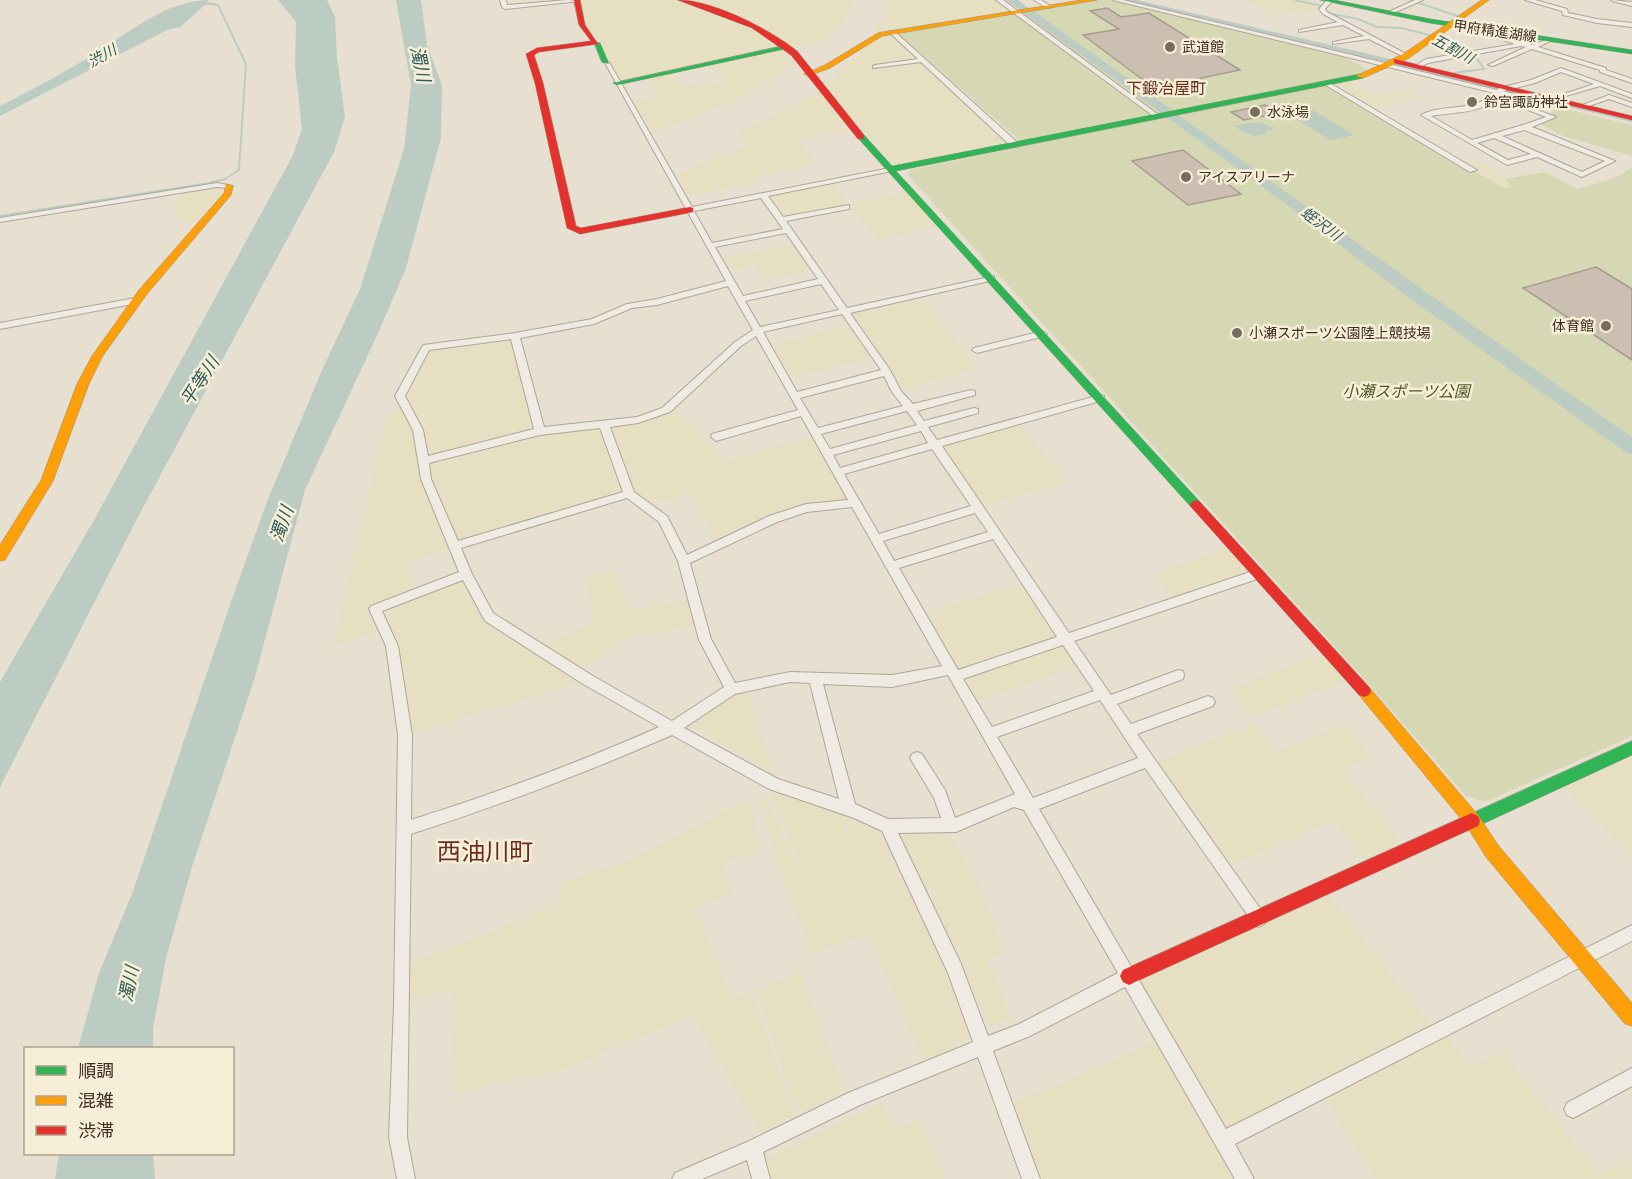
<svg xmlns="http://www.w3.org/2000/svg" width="1632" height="1179" font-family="'Noto Serif','Noto Sans JP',serif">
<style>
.farmland{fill:#e6dfc2}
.green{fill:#d6d7b3}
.water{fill:#bcccc2}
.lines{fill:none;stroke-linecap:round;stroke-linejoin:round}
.stream{stroke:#bcccc2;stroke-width:2}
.river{fill:#bcccc2;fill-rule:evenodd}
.building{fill:#cbbfb2;stroke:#a89c90;stroke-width:1.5}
.street-casing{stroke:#ada599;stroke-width:2}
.fast-casing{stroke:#9c958a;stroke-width:1}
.slow-casing{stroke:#9c958a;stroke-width:1}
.jam-casing{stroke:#9c958a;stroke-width:1}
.street{fill:#efebe3;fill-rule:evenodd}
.fast{fill:#30b455;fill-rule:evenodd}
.slow{fill:#ff9f0a;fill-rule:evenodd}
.jam{fill:#e5322d;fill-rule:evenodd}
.poi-dot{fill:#786c5e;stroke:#f7eed8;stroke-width:2}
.labels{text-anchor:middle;stroke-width:5;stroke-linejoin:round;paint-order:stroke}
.far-street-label{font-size:14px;fill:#3d2e20;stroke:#f7eed8}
.far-poi-label{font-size:14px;fill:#3d2e20;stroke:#f7eed8;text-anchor:start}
.far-water-label{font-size:15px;font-style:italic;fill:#2f5d5a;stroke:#f7eed8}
.far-quarter-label{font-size:16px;fill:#6b2e1e;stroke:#f7eed8}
.park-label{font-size:16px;font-style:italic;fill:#4d5a26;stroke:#f7eed8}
.water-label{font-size:18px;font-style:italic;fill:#2f5d5a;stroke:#f7eed8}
.near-quarter-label{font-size:24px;fill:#6b2e1e;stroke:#f7eed8}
</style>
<rect width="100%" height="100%" fill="#e7e0d1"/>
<path class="farmland" d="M577,0h104l62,20 44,27 -170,36 -21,-40 -11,-13z
M689,0h165l-9,20 -20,21 -32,7 -42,-27z
M890,0h104l13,9 -3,3 -130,21 10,-15z
M1244,0h51l30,6 -3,3 -50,7z
M892,34l116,108 -1,2 -107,21 -8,-2 -68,-76 32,-30 13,-17z
M782,50l6,2 7,12 -28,20 -29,16 -85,33 -21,-32 27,-5 -13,-17 28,-5 9,12 42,-4 -17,-17 34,-5 -1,-3z
M1351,81l26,15 28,-5 14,8 -46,10 -40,-24z
M819,91l32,38 -53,10 19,26 -64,11 2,7 -67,13 -12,-21 49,-21 23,-8 -9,-14z
M1482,160l23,19 8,8 -8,2 -41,-25z
M831,182l18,22 63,-13 30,33 -64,16 -29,-36 -70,14 -15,-22z
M214,187l8,3 -1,4 -20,23 -13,6 -12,-7 3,-23z
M797,243l19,26 -52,11 -9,-14 -31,6 -7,-13z
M919,294l58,73 -80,25 -54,-81z
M850,326l21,32 -79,20 -21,-33z
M515,336l26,95 97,-11 33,-15 57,55 89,-25 38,68 -49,5 -88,37 -28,-52 -43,12 -18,-11 -175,52 -46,19 10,27 48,-18 23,43 49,31 56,-27 -9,-44 30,-8 14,42 65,-14 6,27 -76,16 -45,33 9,7 -183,55 -21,-105 -51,17 54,-232 17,-8 -4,-11 26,-49z
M1018,421l49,60 -88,27 -43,-63z
M1235,547l24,27 -83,28 -22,-29z
M1028,581l56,83 -112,40 -51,-90z
M1328,651l24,27 -99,39 -23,-29z
M748,691l26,85 -61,-39 -26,-13 8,-8 40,-21z
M1255,723l23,28 66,-27 28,33 -30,13 66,80 -37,17 -38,-47 -109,49 -73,-105z
M1632,748v108l-73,-74z
M768,789l83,29 -15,28 20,-27 21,10 72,139 20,65 -32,31 -10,4 -59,-135 -56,22 -36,-94 -18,-64 5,-5 51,105z
M749,798l13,49 -38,17 9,28 -37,17 36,89 20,-8 43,126 -34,18 -68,-119 -138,58 -52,8 -48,14 -4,-105 -49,14v-38l116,-45 42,-21 1,-17 67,-22z
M898,832l53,4 27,45 26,70 -17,10 25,57 -23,9 -30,-71 -29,-56 11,-11 -16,1 -17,-37 8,-7 -11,5z
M1325,889l111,143 7,-3 26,38 33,-16 97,122 33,-17v23h-256l-56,-88 -97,49 22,39h-214l-25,-74 51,-20 106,-47 -34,-62z
M801,973l44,118 -46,24 -43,-126z
M881,1103l16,26 23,-11 25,61h-184l-8,-31 19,8z"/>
<path class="green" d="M1094,0h22l223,54 31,17 -47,12 182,106 7,-2 -7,-8 40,-7 33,17 39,-12 15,-10v569l-146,66 -20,-6 -101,-116 -457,-505 2,-5 116,-24 -129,-113z
M1557,107l75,18v31l-69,-20 -23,-12z"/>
<path class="water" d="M209,0l-2,2 13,2 -15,1 -25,22 -13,3 -167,86v-10c32,-16 63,-33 93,-51 35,-22 74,-55 116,-55z
M278,0h49l8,17 2,40 8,60 -11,35 -196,365 -138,270v-105l94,-162 199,-365 9,-26 -7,-63 1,-44z
M396,0h25l6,45 15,40 -1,53 -35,130 -26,61 -75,161 -50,187 -63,190 -26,91 -13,71v19h-75l21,-75 33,-79 100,-295 36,-100 54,-129 38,-81 44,-140 7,-64z
M1313,110l41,25 -24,5 -40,-25z
M1260,122l14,7 -7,1 -2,4c-14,5 -20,-2 -31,-8z
M59,1154h94l2,25h-100z"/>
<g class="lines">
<path class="stream" d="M1295,0l27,6 5,7 31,6 19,8 24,1 28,7 49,25 6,9 -30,4
M1410,0l50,17
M1446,74l-4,1 190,46
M0,216l209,-33 16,-4 14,-9 7,-106 -28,-59 -6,-1"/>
<path class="river" d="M1006,0h12c205,146 408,294 614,437v17l-7,-2 -217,-155 -130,-99z
M1118,0h19l305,71 6,4 -6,4 -319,-76z"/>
</g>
<path class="building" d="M1107,8l14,9 28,-4 91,57 -86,18 -71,-53 36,-6 -29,-18z
M1265,105l14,8 -35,7 -13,-8z
M1183,150l58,44 -53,11 -56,-44z
M1596,267l36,22v71l-109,-72z"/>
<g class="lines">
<g class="street-casing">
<path id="street" d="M500,0h6l1,5 61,-5 12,1 -75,8 -3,-2z
M996,0h7l157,116v2h-4z
M1034,0h7l11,7 -5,1z
M1113,0h10l374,90 2,-2 32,-8 30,-12 71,26v4l-32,-12 -48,14v-2l42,-14 -33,-12 -26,11 -32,8 50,13v2l-53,-11c-16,19 -47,17 -69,21l41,24 54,-16 20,-7 -39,-15v-2l2,-1 47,18 -24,10 83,34 -33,16 -45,-20 -30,8 -86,-50c22,-12 52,-2 73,-22zM1524,130l81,31 -23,11 -80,-36zM1494,138l37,16 -23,6 -31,-17z
M1327,0l5,1 -7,8 2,3 81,43v2h-4l-35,-18 -36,5v-2l31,-6 -21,-11 -44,7v-2l39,-8 -15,-8 -4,-5z
M1415,0h8l-32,14 -5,-1z
M1525,0h10l32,9 1,4 29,6 35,4v4l-35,-4 -34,-8 -1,-4z
M1611,0l21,2v4l-20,-5z
M1498,29l3,2 -3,3 34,11 20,-7v2l-14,7 68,21v2l26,9v4l-32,-11v-2l-68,-21 -39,17 -5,-1 38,-18 -5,-1 -93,17 -10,5 -3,-2 11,-7 89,-15 -24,-8v-2z
M890,31h4l124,112v4h-6l-91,-85 -48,6v-2l2,-1 43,-6 -28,-26z
M604,61l5,1 83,145 203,-40 1,2 -4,2 -124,25 15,21 66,-12v4l-63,12 61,87 147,-32v4l-144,33 40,57 11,21 12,13 58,-14 4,1v4l-58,16 7,10 50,-13 4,1v4l-50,14 9,13 163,-45 4,1v4l-162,46 127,187 190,-64 4,2 2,3 -2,3 -189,64 37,54 67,-25 5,1 1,4 -1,4 -66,25 14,20 77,-28 5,2 2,4 -2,4 -76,28 127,180 3,5 -3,5 -5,3 -5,-3 -109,-156 -106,41 187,320 406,-204v16l-397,203 19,35h-19l-110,-192 -95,49 -37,15 47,128h-18l-44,-122 -118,48 -97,47 7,27h-18l-5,-19 -45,19h-30l3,-6 72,-31 101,-49 125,-51 -25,-69 -66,-142 -28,-13 -85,-29 -97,-54c-86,38 -172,70 -261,99l-4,303 8,42h-18l-8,-42 5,-133 4,-269 -12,-89 -17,-37 2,-3 88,-34 -38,-93 -8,-49 -18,-34 28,-51 92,-12 77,-14 35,-15 30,-5 69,-18zM761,198l22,31 -71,14 -18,-32zM786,233l32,46 -75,17 -28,-49zM821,284l18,26 -79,17 -15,-26zM728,286l25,44 -18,12 -73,66 -25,9 -93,10 -24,-89 74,-14 38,-16 25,-3zM842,314l39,56 -84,22 -34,-60zM756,336l42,74 -86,24 -1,3 5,4 85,-25 47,84 -42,4 -37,12 -82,39 -20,-39 -33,-24 -24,-65 28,-4 32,-11 71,-66zM511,339l23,90 -106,27 -5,-26 -18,-34 24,-46zM884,376l8,16 11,14 -85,22 -18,-30zM907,411l10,14 -87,24 -9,-15zM600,428l23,64 -165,49 -27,-62 -2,-16 111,-28zM921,431l7,12 -88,25 -7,-13zM932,449l39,57 -92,28 -35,-60zM627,498l32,24 19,39 21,79 25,47 -52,34 -79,-45 -100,-63 -21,-39 -11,-26zM852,507l90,159 -50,9 -102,-3 -55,11 -24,-44 -21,-76 87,-41 30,-10zM975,513l13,19 -94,29 -11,-20zM993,539l64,98 -99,33 -59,-102zM463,580l22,41 98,63 76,43c-81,36 -163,66 -248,93l1,-85 -14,-89 -16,-35zM1063,645l31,46 -102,36 -29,-48zM948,675l67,119 -60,24 -10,-28 -23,-36 -5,-2 -5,2 -2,4 24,40 7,20 -53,1 -33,-15 -32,-120 69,3zM790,682l20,1 29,116 -61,-20 -94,-51 51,-34zM1100,700l38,58 -105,40 -36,-61zM1014,807l10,3 94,163 -99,51 -31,12 -27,-72 -63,-131 58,-1z
M1324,82h4l149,88 -7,2 -146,-88z
M1609,95l23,8v4l-23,-8 -26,9 -3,-2z
M217,183l16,3 -4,2 -12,-1 -217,35v-4z
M135,298l4,3 -1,2 -138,26v-6z
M1042,331l5,3 -2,2 -68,17 -5,-3 2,-2z
M1632,1068v18l-53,29 -6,3 -6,-3 -3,-6 3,-6z"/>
</g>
<g class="fast-casing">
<path id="fast" d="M1321,0h13l96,19 202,31v4l-202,-31z
M594,42l6,1 9,21 -7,-2z
M787,45l4,2 -2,1 -172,37 -4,-2z
M1360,74h3v4l-467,93 304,331 2,3 -2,3h-8l-335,-371 7,-2 28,31z
M1632,741v14l-154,71 -6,3 -6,-3 -2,-5 2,-5z"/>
</g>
<g class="slow-casing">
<path id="slow" d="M1082,0h15l-215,36 -52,32 -22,8 -4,-2 21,-9 53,-32z
M1482,0h7l-80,58 -46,20 -7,-2 47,-22z
M226,184l7,2 -2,9 -84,99 -45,63 -13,27 -36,97 -48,79 -5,1v-16l41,-65 36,-96 15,-28 47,-66 85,-97z
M1364,685l5,2 109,128 20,30 134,158v23l-7,-2 -139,-167 -20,-32 -107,-130 -2,-4 2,-4z"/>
</g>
<g class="jam-casing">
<path id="jam" d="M574,0h6l5,25 13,19 -59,8 -5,3 9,28 33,143 5,2 109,-21 3,1v4l-113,22 -13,-6 -32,-145 -9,-29 11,-6 54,-7 -12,-16z
M678,0c35,0 91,29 119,51l67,84v4h-6l-67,-84 -39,-27z
M1394,59l238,57v4l-238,-57z
M1196,500l4,2 169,185 2,4 -2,4 -5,2 -5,-2 -167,-187 -2,-3 2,-3z
M1472,813l6,3 2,5 -2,5 -343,156 -6,3 -6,-3 -3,-6 3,-6z"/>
</g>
<use href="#street" class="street"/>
<use href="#fast" class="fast"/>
<use href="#slow" class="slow"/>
<use href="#jam" class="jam"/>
</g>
<g class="poi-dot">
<circle cx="1170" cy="47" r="6"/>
<circle cx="1472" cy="102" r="6"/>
<circle cx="1255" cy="112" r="6"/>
<circle cx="1186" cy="177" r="6"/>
<circle cx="1606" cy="326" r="6"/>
<circle cx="1237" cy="333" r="6"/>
</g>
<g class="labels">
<g class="far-street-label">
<text transform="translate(1495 31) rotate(8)" y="5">甲府精進湖線</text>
</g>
<g class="far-poi-label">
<text x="1182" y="52">武道館</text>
<text x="1484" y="107">鈴宮諏訪神社</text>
<text x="1267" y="117">水泳場</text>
<text x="1198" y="182">アイスアリーナ</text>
<text x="1594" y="331" text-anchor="end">体育館</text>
<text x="1249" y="338">小瀬スポーツ公園陸上競技場</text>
</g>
<g class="far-water-label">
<text transform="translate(1453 49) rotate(28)" y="5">五割川</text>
<text transform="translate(102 56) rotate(-29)" y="5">渋川</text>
<text transform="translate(1321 224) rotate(36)" y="5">蛭沢川</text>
</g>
<g class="far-quarter-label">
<text x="1166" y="94">下鍛冶屋町</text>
</g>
<g class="park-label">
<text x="1406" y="397">小瀬スポーツ公園</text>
</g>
<g class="water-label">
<text transform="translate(420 64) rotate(78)" y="6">濁川</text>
<text transform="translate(200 381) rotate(-57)" y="6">平等川</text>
<text transform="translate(282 524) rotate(-71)" y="6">濁川</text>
<text transform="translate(129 984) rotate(-79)" y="6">濁川</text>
</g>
<g class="near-quarter-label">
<text x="485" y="860">西油川町</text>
</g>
</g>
<rect x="24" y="1047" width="210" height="108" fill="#f7eed8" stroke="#ada18e" stroke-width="1.5"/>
<rect x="36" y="1066" width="30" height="9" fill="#30b455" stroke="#ada18e" stroke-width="1.5"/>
<text x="78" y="1077" font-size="18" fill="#3d2e20">順調</text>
<rect x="36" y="1096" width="30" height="9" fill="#ff9f0a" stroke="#ada18e" stroke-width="1.5"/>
<text x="78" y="1107" font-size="18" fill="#3d2e20">混雑</text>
<rect x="36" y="1126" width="30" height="9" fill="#e5322d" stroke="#ada18e" stroke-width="1.5"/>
<text x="78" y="1137" font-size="18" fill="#3d2e20">渋滞</text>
</svg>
